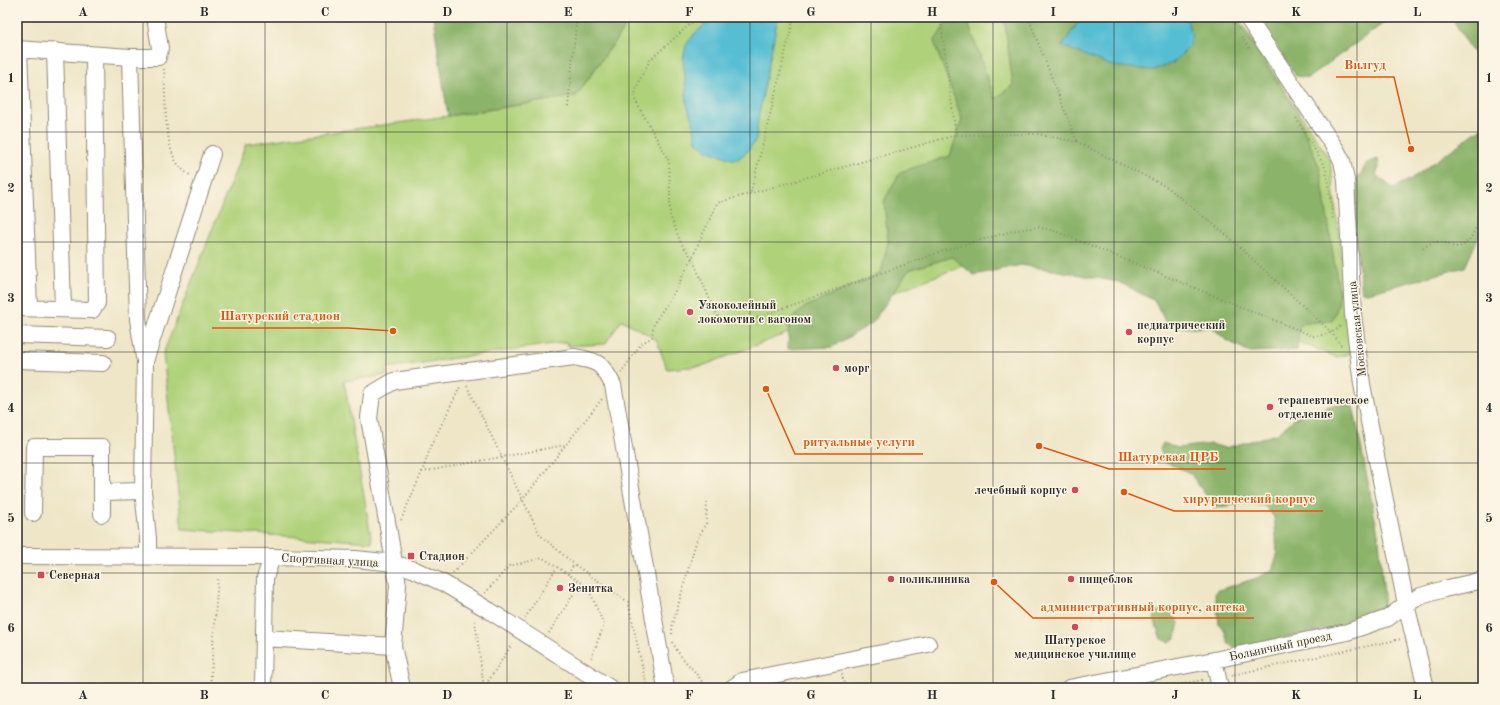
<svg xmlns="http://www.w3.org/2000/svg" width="1500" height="705" font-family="'Old Standard TT',serif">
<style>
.green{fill:#afd179;stroke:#6d7e52}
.forest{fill:#8bb369;stroke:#5b6f4a}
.water{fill:#56bed3;stroke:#40747f}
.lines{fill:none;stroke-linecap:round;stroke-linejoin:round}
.minor-casing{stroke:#8d887a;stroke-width:18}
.path{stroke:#8d887a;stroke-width:2;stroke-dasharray:1 3;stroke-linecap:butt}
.minor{stroke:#fff;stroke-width:16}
.grid{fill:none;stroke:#2b2b2b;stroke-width:1;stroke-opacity:0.55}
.poi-dot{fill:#d1495b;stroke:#fcf5e5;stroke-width:1.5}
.labels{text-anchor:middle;stroke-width:3;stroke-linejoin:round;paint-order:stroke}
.poi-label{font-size:12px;font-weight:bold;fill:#2b2b2b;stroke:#fcf5e5;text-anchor:start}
.street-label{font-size:12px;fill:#2b2b2b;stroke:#fcf5e5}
.leader{fill:none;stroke:#df570e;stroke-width:1.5}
.callout-dot{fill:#df570e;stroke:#fcf5e5;stroke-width:1.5}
.callout-label{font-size:13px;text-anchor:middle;font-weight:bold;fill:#df570e;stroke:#fcf5e5;stroke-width:3;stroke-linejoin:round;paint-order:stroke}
.neatline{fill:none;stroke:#2b2b2b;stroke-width:1.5}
.grid-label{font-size:13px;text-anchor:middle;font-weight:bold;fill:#2b2b2b}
</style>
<rect width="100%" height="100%" fill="#fcf5e5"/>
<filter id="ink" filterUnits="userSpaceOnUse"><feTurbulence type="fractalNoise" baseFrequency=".025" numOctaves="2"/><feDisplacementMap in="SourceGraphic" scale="8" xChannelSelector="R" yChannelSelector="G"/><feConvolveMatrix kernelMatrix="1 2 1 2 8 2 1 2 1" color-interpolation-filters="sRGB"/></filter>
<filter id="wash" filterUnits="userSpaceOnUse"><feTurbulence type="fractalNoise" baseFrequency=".012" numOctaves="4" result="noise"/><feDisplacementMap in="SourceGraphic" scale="16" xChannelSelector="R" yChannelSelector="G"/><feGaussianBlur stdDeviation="0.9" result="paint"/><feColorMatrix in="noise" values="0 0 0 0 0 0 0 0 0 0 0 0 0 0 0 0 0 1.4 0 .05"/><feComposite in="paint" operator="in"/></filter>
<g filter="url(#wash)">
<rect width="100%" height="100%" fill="#efe6c8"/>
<path class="green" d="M632,17h606l92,143 23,193 -17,4 -301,-119 -333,128 -35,3 -10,-28 -5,-4 -30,-17 -17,24 -37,2 -1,-4 -180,26v7l-43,6 28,161 -190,-13 -19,-175 83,-210 202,-28 128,-20z"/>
<path class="forest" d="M433,17h199l-56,79 -128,20z
M950,17h16l29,82 18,-14 -9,-68h78l-20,29 125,-26 -5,-3h53l62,95 23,57 19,123 -1,14 -6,15 -28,2 -5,3 -2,24 -47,2 -24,-12 -14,-13 -21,1 -24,-3 -12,-24 -36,-19 -66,-12 -32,-5 -47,10 -22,-18 -43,13 -37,53 -40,24 -44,2 1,-27 16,-15 76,-34 7,-31 -4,-41 16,-29 50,-16 12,-37 -28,-77z
M1258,17h134l-84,61 -12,-2z
M1451,17h23l9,21v30z
M1483,127v100l-18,40 -97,26 -6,-1 -4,-29 -5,-76 14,-24 11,-4 1,8 -3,8 17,13 18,-9z
M1336,404l16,1 2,5 25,129 5,57 -2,16 -33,13 -114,22 -7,-3 -3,-13 -6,-7 -4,-31 4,-3 38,-12 15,-8 5,-14 -1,-20 -2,-19 -9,-11 -23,-3 -27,5 -25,-35 -26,-12 -4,-12 3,-6 15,5 33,-4 14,4 52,-14 18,-16z
M1155,611h14l10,11 -3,15 -6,5 -9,-3 -7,-20z"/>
<path class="water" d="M715,17h63l-20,103 -2,20 -8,11 -10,8h-6l-25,-9 -11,-8 -2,-16 -7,-21 -4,-46 3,-14 10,-13z
M1082,17h100l5,3 5,16 -4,12 -15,15 -20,7 -41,-4 -50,-20z"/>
</g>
<g filter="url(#ink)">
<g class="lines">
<g class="minor-casing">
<path id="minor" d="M1247,17l90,134 5,10 4,19 7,134 9,70 8,42 36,178 20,84
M17,49l113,8h28l2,-9 -5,-31
M19,49l10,259
M55,51l8,258
M130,57l8,262 6,38
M17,308l75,2 5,-7 -3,-248
M17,335l91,3
M17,360l86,3
M102,492v22
M33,513l1,-66h68v45l41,-1
M17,556l255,1 84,2 38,4 21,7 28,13 47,28 120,77
M148,556v-18l-5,-47 2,-130 67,-207
M264,638l129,8 5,-61 -29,-167 3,-24 22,-13 180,-24c24,4 28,6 39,28l53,303
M393,646l9,42
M1214,660l6,28
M263,688l2,-110 7,-21
M732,688l10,-7 186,-37
M1069,688l145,-28 133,-28 41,-14 18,-14 15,-8 23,-7 39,-9"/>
</g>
<path class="path" d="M698,17l-48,43 -12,23 -4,15 35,63 1,26v28l11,28 11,15 24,56 9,10 17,-1 201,-72 73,-21 22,-3 17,4 258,105c8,0 22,-3 27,-10
M940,17l16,118
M1028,17l49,125
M1229,17l5,7
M576,24l1,-7
M1242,37l7,11
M164,69c2,26 -1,77 15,97 3,4 8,7 12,10
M568,107l8,-83 9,-7
M1296,118l30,51 7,52
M751,192l43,-175
M1423,248l11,-7 12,2 8,4 9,-1 8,-8 12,-26
M621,373l20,-29 11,-7 2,-14 20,-30 18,-35 25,-55 239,-68 81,-1 40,8 90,45 62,50 102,95 11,14
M467,386l73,149 34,29 54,38 19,86
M422,472l143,-27
M401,520l21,-48 9,-26 30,-61
M453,573l70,-74 79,-100
M568,574l6,-10
M485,593l24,-27 34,-8 45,29 16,38 -13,33
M525,618l32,-51
M475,621l9,67
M549,633l32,-51
M672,634v-7l24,-85 10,-19 1,-20
M673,642c6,18 25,28 32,46
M842,674l3,14
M1233,676l-1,-1 169,-36
M210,688l8,-111
M484,688l28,-44
M1162,688l40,-8 1,8"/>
<use href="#minor" class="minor"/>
</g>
</g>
<path class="grid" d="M143,17v671M265,17v671M386,17v671M507,17v671M629,17v671M750,17v671M871,17v671M993,17v671M1114,17v671M1235,17v671M1357,17v671M17,132h1466M17,242h1466M17,352h1466M17,463h1466M17,573h1466"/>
<g class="poi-dot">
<circle cx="690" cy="312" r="4"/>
<circle cx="1129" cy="332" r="4"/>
<circle cx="836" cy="368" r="4"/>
<circle cx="1270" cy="407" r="4"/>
<circle cx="1075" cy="490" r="4"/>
<rect x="407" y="552" width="8" height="8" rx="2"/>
<rect x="37" y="571" width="8" height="8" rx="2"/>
<circle cx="891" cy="579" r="4"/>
<circle cx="1071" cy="579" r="4"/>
<circle cx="560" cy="588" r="4"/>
<circle cx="1075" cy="627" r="4"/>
</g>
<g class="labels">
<g class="poi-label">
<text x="698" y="309">Узкоколейный<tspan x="698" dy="14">локомотив с вагоном</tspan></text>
<text x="1137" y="329">педиатрический<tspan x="1137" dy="14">корпус</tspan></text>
<text x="844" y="372">морг</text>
<text x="1278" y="404">терапевтическое<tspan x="1278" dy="14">отделение</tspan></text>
<text x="1067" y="494" text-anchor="end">лечебный корпус</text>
<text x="419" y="560">Стадион</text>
<text x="49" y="579">Северная</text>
<text x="899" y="583">поликлиника</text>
<text x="1079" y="583">пищеблок</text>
<text x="568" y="592">Зенитка</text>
<text x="1075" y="644" text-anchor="middle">Шатурское<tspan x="1075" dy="14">медицинское училище</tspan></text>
</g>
<g class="street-label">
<text transform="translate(1357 329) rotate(-96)" y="4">Московская улица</text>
<text transform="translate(330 560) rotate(3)" y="4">Спортивная улица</text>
<text transform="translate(1280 646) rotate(-12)" y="4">Больничный проезд</text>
</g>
</g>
<path class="leader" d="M1411 149L1394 77H1336M393 331L348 328H212M766 389L795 454H923M1039 446L1109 469H1226M1124 492L1174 511H1323M994 582L1033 618H1254"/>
<g class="callout-dot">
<circle cx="1411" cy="149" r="4"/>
<circle cx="393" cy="331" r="4"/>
<circle cx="766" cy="389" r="4"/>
<circle cx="1039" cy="446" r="4"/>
<circle cx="1124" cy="492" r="4"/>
<circle cx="994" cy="582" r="4"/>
</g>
<g class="callout-label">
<text x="1365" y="69">Вилгуд</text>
<text x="280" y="320">Шатурский стадион</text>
<text x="859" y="446">ритуальные услуги</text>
<text x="1168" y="461">Шатурская ЦРБ</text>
<text x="1249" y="503">хирургический корпус</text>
<text x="1143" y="611">административный корпус, аптека</text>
</g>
<rect width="1500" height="705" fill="none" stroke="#fcf5e5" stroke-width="44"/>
<rect x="22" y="22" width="1456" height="661" class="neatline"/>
<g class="grid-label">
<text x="83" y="16">A</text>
<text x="204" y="16">B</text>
<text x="325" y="16">C</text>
<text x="447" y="16">D</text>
<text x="568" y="16">E</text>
<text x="689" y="16">F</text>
<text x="811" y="16">G</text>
<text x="932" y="16">H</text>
<text x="1053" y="16">I</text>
<text x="1175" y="16">J</text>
<text x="1296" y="16">K</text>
<text x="1417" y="16">L</text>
<text x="11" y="82">1</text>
<text x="1489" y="82">1</text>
<text x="11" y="192">2</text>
<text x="1489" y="192">2</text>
<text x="11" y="302">3</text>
<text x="1489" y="302">3</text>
<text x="11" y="412">4</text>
<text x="1489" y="412">4</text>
<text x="11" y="522">5</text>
<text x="1489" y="522">5</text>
<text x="11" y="632">6</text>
<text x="1489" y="632">6</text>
<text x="83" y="699">A</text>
<text x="204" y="699">B</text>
<text x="325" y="699">C</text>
<text x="447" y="699">D</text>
<text x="568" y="699">E</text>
<text x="689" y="699">F</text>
<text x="811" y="699">G</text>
<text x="932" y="699">H</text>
<text x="1053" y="699">I</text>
<text x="1175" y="699">J</text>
<text x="1296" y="699">K</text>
<text x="1417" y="699">L</text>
</g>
</svg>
